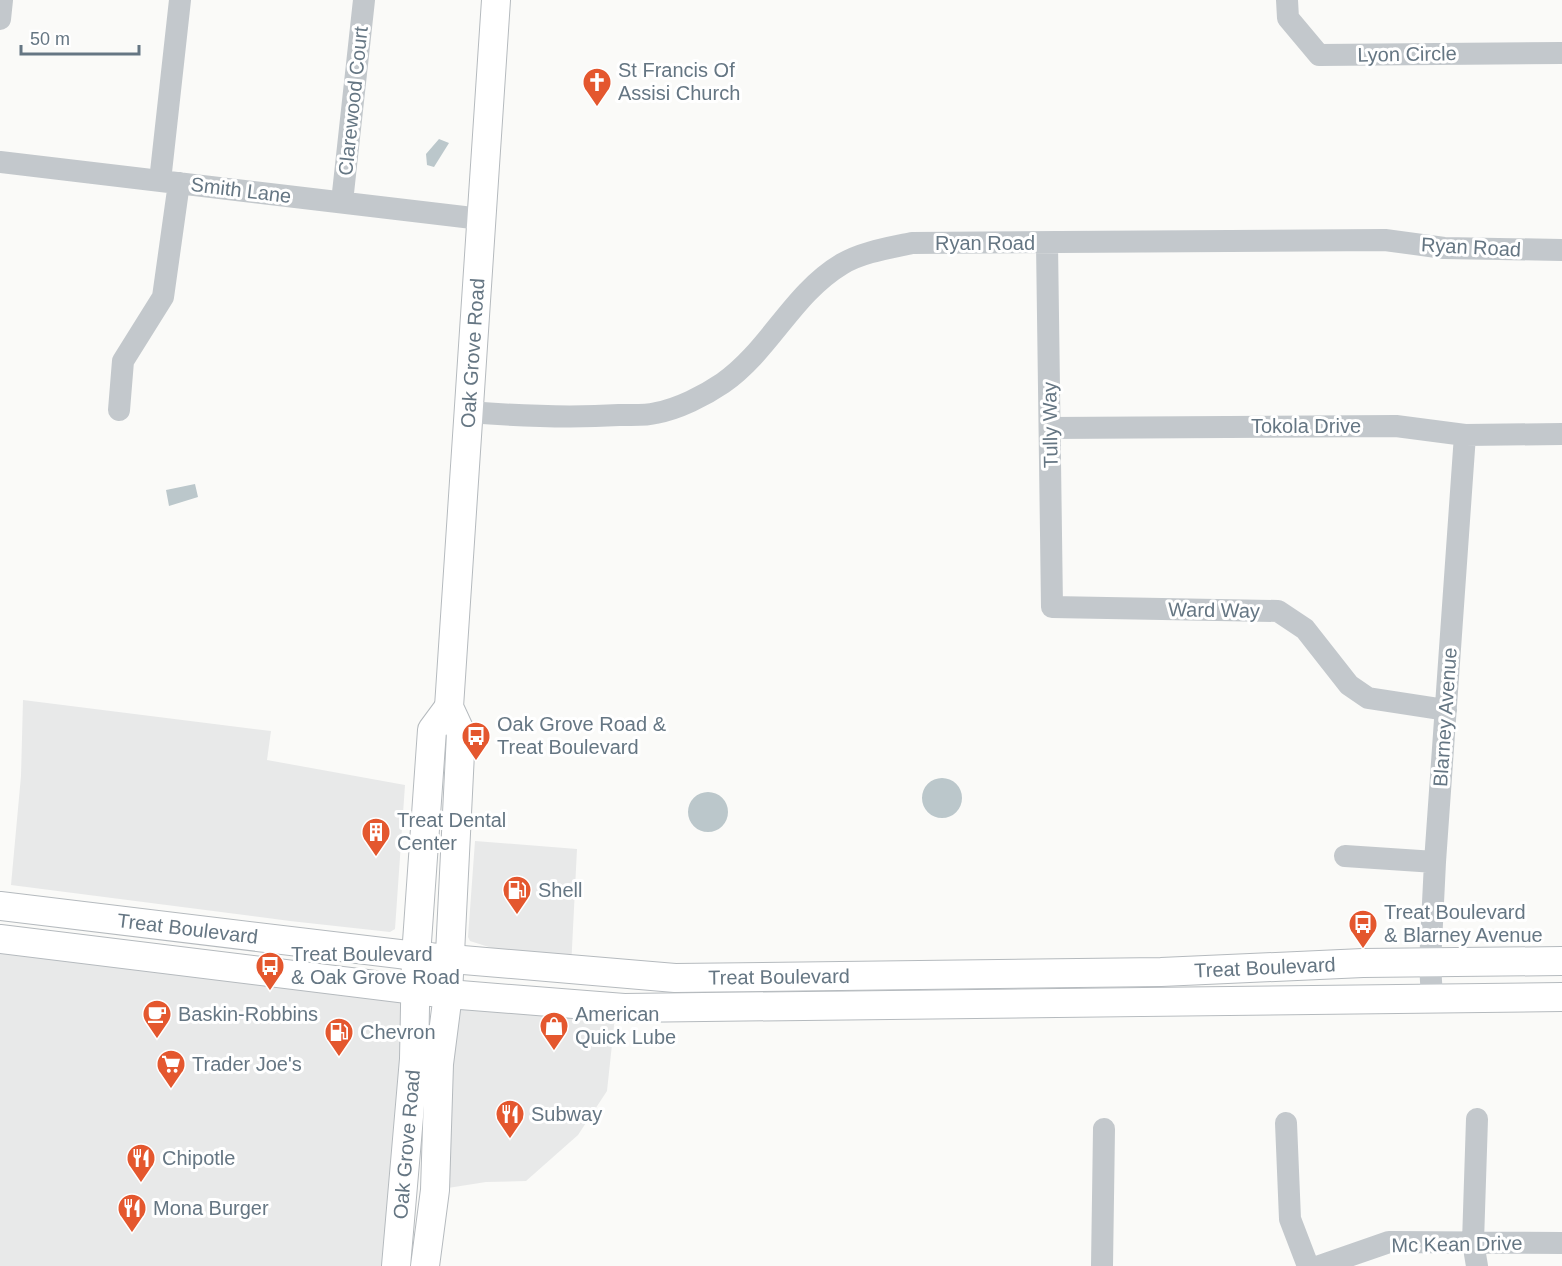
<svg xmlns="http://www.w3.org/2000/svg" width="1562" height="1266" font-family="Arial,sans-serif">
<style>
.built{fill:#e8e9e9}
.water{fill:#bbc7cb}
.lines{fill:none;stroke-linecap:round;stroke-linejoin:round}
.major-casing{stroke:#b5babe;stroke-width:30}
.minor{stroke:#c3c8cc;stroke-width:22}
.major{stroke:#fff;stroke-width:28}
.labels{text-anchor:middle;stroke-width:6;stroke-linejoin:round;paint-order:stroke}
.street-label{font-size:20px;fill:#657683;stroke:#fff}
.poi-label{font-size:20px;fill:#657683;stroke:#fff;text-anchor:start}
</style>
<rect width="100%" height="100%" fill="#fafaf8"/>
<path class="built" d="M23,700l248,31 -4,29 138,25 -10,144 -5,3 -100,-11 -279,-36 10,-109z
M475,841l102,8 -6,119 -23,-2 -78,-25 -2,-4z
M0,939l416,51 -20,276h-396z
M448,994l168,13 -9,84 -29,44 -52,46 -40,1 -51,8z"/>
<path class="water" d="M439,139l10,4 -15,24 -7,-2 -1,-11z
M195,484l3,13 -29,9 -3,-16z
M922 798a20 20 0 1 1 40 0a20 20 0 1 1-40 0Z
M688 812a20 20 0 1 1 40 0a20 20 0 1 1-40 0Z"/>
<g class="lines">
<g class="major-casing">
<g id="major">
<path id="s1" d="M0,906l416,50 259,22 486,-6 202,-9 199,-2"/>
<path d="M0,939l448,55 176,14 938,-11"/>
<path id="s2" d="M396,1266l18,-207 2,-103 16,-226 17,-23"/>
<path id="s3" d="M425,1266l10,-76 4,-126 9,-70 13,-261 -12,-26 47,-707"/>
</g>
</g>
<path class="minor" d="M1287,0l1,18 31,37 243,-2
M0,19l2,-19
M0,162l481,57
M160,181l20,-181
M342,202l22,-202
M1047,243l5,364 226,4 27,18 44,56 19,13 78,12
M119,410l4,-49 40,-64 16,-114
M469,412c50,4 100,6 150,3 12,0 26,1 37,-2 22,-4 48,-17 67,-30 47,-33 69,-89 119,-119 20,-12 47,-16 70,-21l473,-3 59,8 118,2
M1050,428l346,-2 69,9 97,-1
M1345,856l90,6
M1432,998l-2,-34 5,-102 30,-427
M1286,1123l4,96 18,47
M1102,1266l2,-137
M1320,1266l69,-24 173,1
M1477,1266l-4,-24 4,-123"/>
<use href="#major" class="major"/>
</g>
<defs>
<g id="church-pin" transform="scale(1.5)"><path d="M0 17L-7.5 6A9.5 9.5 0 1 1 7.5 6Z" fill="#e4572e" stroke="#fff"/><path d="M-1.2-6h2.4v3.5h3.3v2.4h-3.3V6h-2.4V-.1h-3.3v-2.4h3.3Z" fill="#fff"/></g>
<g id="bus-pin" transform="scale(1.5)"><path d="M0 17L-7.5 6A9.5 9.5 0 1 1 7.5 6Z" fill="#e4572e" stroke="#fff"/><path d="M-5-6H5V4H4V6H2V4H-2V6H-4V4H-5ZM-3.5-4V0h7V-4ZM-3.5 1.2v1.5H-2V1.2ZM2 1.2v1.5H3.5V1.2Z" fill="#fff"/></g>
<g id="building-pin" transform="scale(1.5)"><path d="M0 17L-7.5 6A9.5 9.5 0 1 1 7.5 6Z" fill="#e4572e" stroke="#fff"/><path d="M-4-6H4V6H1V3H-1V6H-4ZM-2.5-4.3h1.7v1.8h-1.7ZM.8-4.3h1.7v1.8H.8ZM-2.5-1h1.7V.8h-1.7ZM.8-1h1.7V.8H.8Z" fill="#fff"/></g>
<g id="fuel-pin" transform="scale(1.5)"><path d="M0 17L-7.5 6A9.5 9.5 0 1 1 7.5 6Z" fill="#e4572e" stroke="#fff"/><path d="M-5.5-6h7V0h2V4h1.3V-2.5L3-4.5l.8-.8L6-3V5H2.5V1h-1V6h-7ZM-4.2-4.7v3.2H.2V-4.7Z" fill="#fff"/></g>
<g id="cafe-pin" transform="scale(1.5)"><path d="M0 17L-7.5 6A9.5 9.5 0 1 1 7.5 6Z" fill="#e4572e" stroke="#fff"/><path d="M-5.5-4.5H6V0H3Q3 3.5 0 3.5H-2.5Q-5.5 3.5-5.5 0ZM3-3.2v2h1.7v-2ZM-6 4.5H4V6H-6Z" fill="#fff"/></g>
<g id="shop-pin" transform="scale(1.5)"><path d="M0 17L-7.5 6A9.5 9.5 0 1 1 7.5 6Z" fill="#e4572e" stroke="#fff"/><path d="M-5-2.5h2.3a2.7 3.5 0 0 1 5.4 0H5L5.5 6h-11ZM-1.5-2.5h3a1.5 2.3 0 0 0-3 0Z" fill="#fff"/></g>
<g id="supermarket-pin" transform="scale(1.5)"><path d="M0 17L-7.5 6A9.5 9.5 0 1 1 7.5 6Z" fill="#e4572e" stroke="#fff"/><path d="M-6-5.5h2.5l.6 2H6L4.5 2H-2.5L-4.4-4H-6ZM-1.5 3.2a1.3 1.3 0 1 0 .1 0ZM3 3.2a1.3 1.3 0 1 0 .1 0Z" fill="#fff"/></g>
<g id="restaurant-pin" transform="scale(1.5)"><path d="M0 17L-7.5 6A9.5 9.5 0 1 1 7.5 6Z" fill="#e4572e" stroke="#fff"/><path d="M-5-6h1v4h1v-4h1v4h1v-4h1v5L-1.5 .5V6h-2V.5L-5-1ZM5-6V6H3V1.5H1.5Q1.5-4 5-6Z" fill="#fff"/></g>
</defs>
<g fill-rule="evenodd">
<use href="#church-pin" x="597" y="82"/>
<use href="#bus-pin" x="476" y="736"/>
<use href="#building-pin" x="376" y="832"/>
<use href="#fuel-pin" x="517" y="890"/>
<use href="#bus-pin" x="1363" y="924"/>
<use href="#bus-pin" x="270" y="966"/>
<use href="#cafe-pin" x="157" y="1014"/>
<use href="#shop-pin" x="554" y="1026"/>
<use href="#fuel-pin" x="339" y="1032"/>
<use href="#supermarket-pin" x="171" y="1064"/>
<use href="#restaurant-pin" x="510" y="1114"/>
<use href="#restaurant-pin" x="141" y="1158"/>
<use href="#restaurant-pin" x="132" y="1208"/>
</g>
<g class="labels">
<g class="street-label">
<text transform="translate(1407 54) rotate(-1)" y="7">Lyon Circle</text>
<text transform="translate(353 101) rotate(-84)" y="7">Clarewood Court</text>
<text transform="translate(241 190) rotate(7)" y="7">Smith Lane</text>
<text x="985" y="250">Ryan Road</text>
<text transform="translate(1471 247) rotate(3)" y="7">Ryan Road</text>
<text dy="7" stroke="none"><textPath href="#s3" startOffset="918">Oak Grove Road</textPath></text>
<text transform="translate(1050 425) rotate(-91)" y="7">Tully Way</text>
<text x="1306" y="433">Tokola Drive</text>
<text transform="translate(1214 610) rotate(1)" y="7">Ward Way</text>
<text transform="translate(1445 717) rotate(-86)" y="7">Blarney Avenue</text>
<text dy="7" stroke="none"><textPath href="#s1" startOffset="189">Treat Boulevard</textPath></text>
<text dy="7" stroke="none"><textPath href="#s1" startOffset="1269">Treat Boulevard</textPath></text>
<text dy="7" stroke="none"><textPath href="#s1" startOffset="783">Treat Boulevard</textPath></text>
<text dy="7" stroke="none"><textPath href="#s2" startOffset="122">Oak Grove Road</textPath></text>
<text transform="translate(1457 1244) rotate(-1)" y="7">Mc Kean Drive</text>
</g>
<g class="poi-label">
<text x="618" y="77">St Francis Of<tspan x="618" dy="23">Assisi Church</tspan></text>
<text x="497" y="731">Oak Grove Road &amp;<tspan x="497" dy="23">Treat Boulevard</tspan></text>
<text x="397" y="827">Treat Dental<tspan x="397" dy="23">Center</tspan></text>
<text x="538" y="897">Shell</text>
<text x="1384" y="919">Treat Boulevard<tspan x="1384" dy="23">&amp; Blarney Avenue</tspan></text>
<text x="291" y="961">Treat Boulevard<tspan x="291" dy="23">&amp; Oak Grove Road</tspan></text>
<text x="178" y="1021">Baskin-Robbins</text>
<text x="575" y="1021">American<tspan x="575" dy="23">Quick Lube</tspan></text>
<text x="360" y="1039">Chevron</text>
<text x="192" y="1071">Trader Joe's</text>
<text x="531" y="1121">Subway</text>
<text x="162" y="1165">Chipotle</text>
<text x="153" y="1215">Mona Burger</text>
</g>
</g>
<path d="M21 45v9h118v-9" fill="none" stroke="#657683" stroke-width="3"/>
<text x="30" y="45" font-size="18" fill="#657683" stroke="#ffffff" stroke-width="4.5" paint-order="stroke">50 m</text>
</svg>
